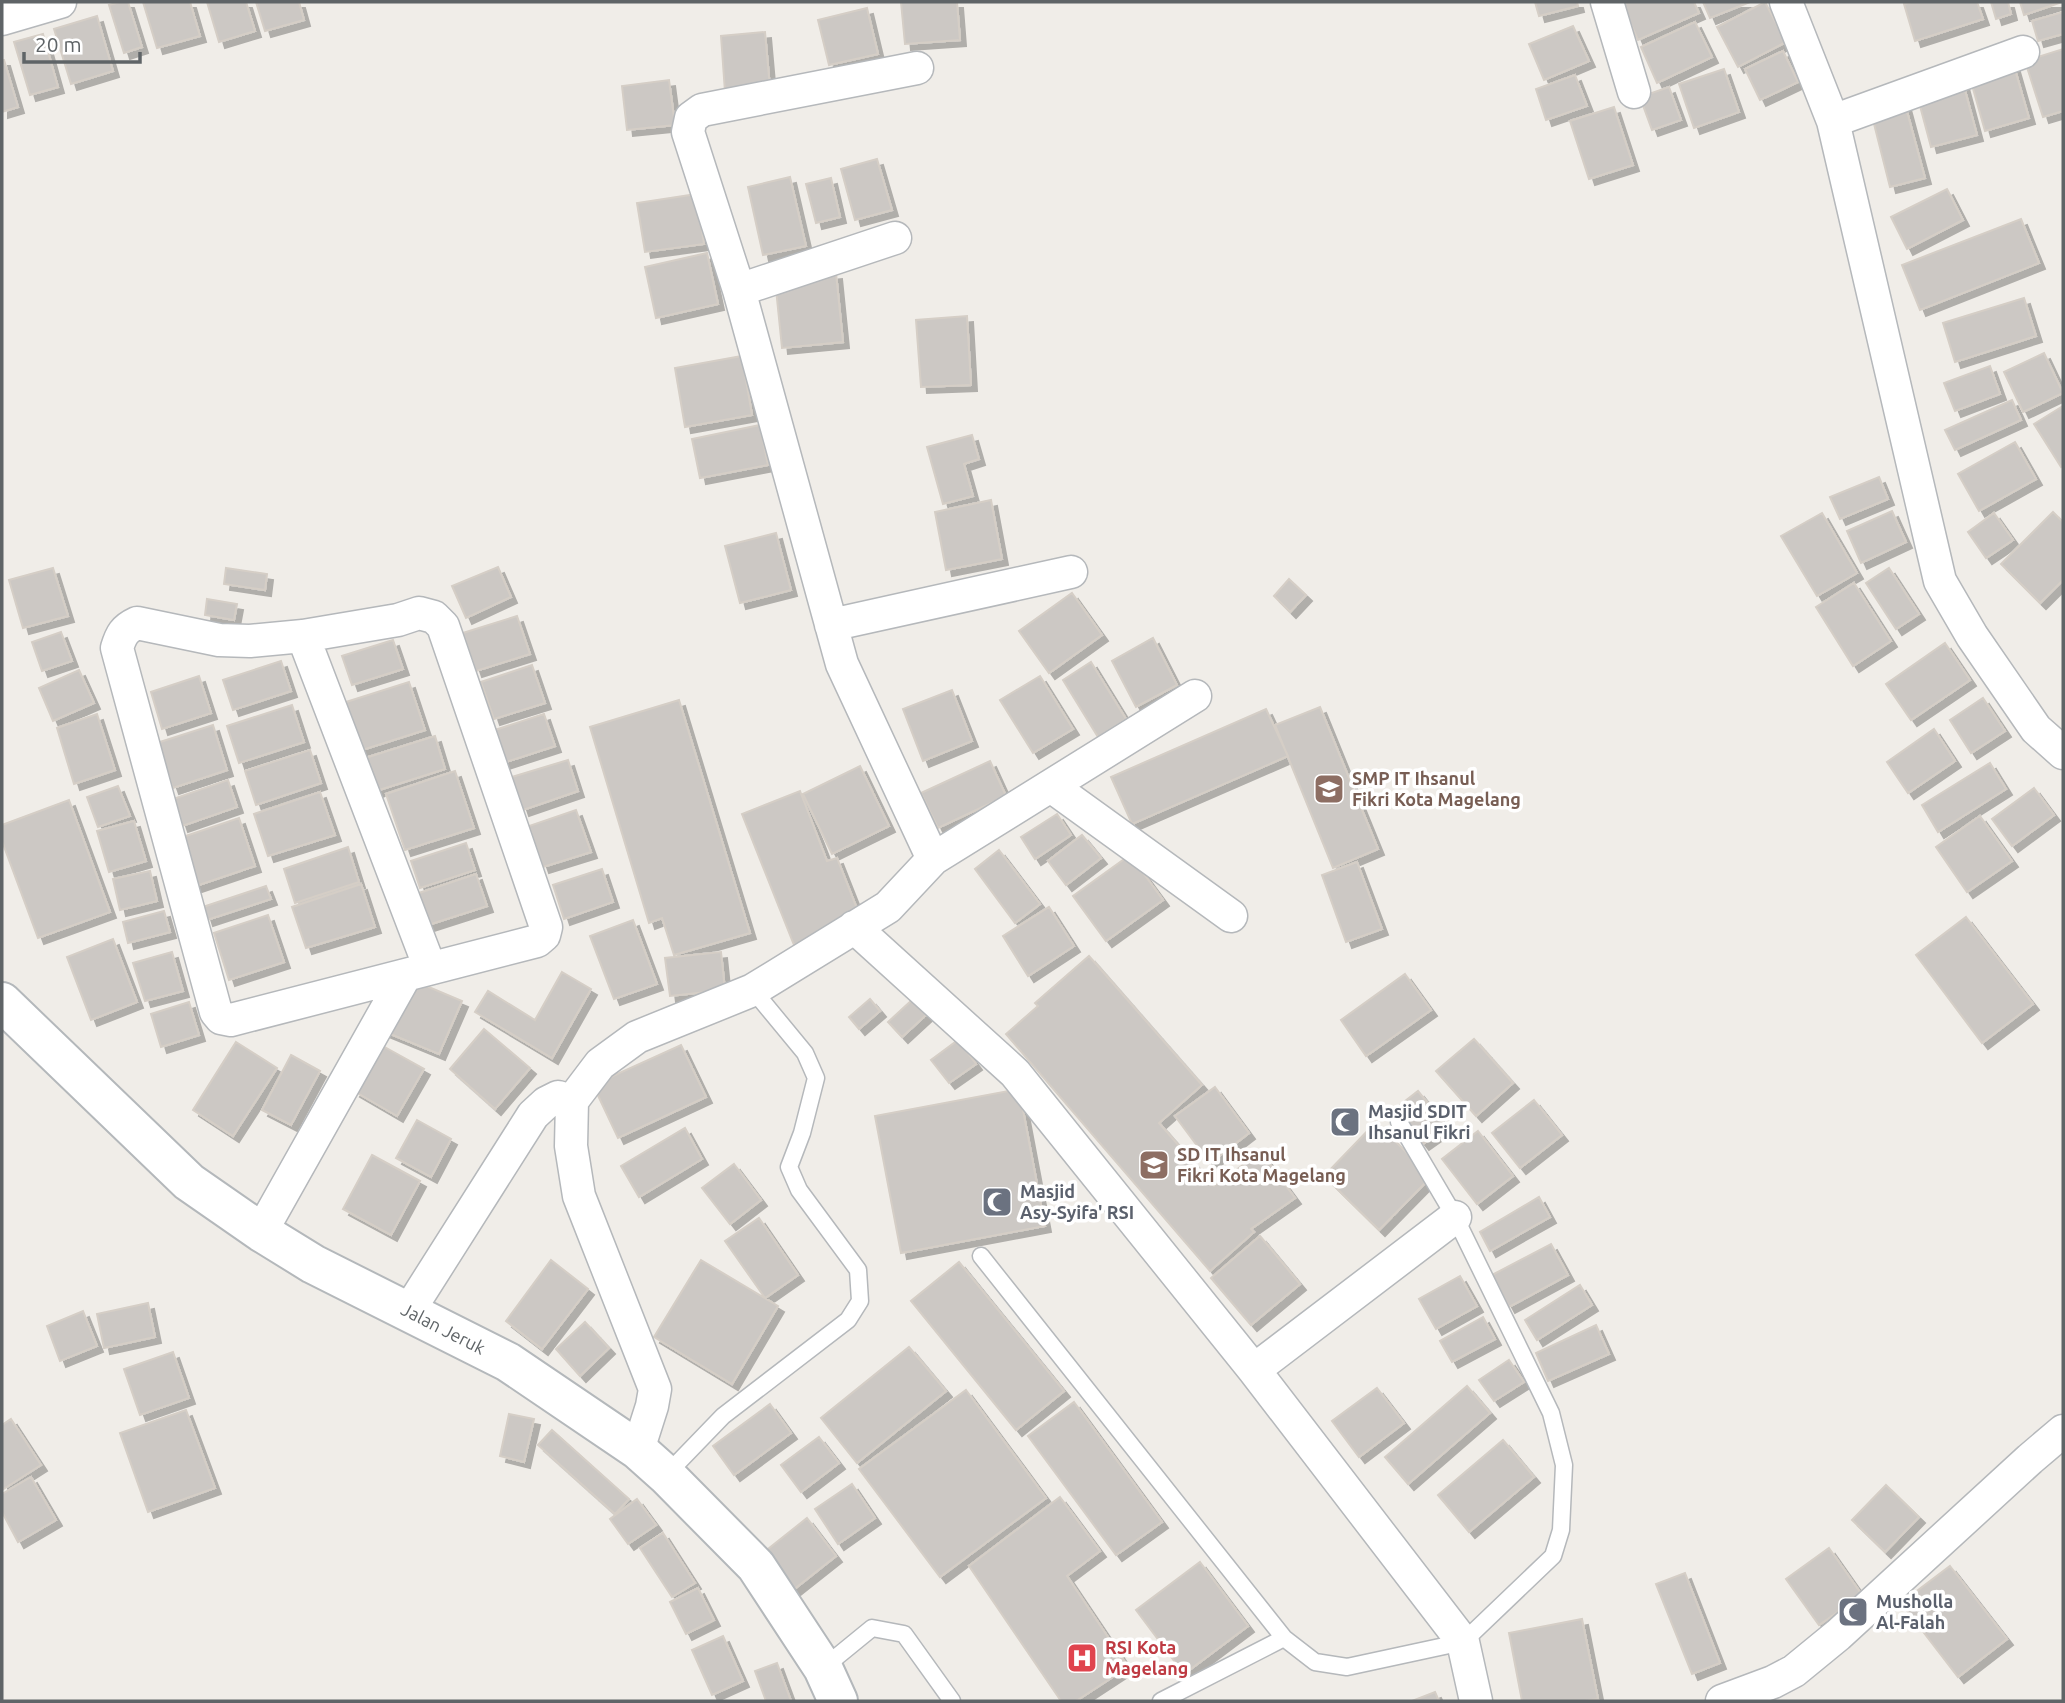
<svg xmlns="http://www.w3.org/2000/svg" width="2065" height="1703" font-family="Ubuntu,sans-serif">
<style>
.building{fill:#ccc8c4;stroke:#d5cec6;stroke-width:2;filter:url(#shadow)}
.lines{fill:none;stroke-linecap:round;stroke-linejoin:round}
.lane-casing{stroke:#b5b8bb;stroke-width:19}
.street-casing{stroke:#b5b8bb;stroke-width:35}
.secondary-casing{stroke:#b4b8bb;stroke-width:42}
.lane{stroke:#fff;stroke-width:16}
.street{stroke:#fff;stroke-width:32}
.secondary{stroke:#fff;stroke-width:38}
.labels{text-anchor:middle;stroke-width:7;stroke-linejoin:round;paint-order:stroke}
.education-label{font-size:18px;font-weight:bold;fill:#785e54;stroke:#fff;text-anchor:start}
.worship-label{font-size:18px;font-weight:bold;fill:#5b616d;stroke:#fff;text-anchor:start}
.street-label{font-size:18px;fill:#5f6467;stroke:#fff}
.health-label{font-size:18px;font-weight:bold;fill:#be3a42;stroke:#fff;text-anchor:start}
</style>
<defs>
<filter id="shadow"><feDropShadow dx="6" dy="6" stdDeviation="0" flood-color="#0004"/></filter>
</defs>
<rect width="100%" height="100%" fill="#f0ede8"/>
<path class="building" d="M120,2h8l14,45 -18,6 -15,-48z
M143,2h47l10,34 -43,12z
M207,2h39l9,29 -36,11z
M256,2h43l5,18 -39,11z
M901,2h56l3,38 -55,4z
M1535,2h42l1,4 -39,10z
M1627,2h67l5,11 -61,27 -16,-36z
M1703,2h47l-40,16z
M1765,2l21,40 -48,25 -21,-40z
M1912,2h65l6,17 -68,22 -11,-37z
M1991,2h17l3,12 -15,5z
M2020,2h42l-38,13z
M867,8l11,46 -49,11 -11,-45z
M2063,12v22l-25,7 -6,-20z
M97,16l16,55 -42,13 -17,-55z
M1695,22l17,35 -55,26 -16,-36z
M1573,26l16,35 -45,19 -15,-36z
M765,32l5,56 -45,4 -4,-56z
M43,34l15,53 -28,8 -16,-53z
M2063,49v62l-20,6 -18,-56z
M1783,51l15,31 -38,18 -15,-31z
M2,60h2l14,47 -16,5z
M2014,66l15,52 -44,13 -15,-53z
M1724,69l15,43 -45,16 -15,-44z
M1575,75l12,31 -41,14 -10,-31z
M1962,79l15,56 -46,12 -15,-56z
M669,80l6,45 -48,5 -5,-44z
M1669,87l12,33 -29,10 -12,-33z
M1905,104l20,74 -35,9 -19,-75z
M1614,107l19,58 -44,14 -19,-58z
M877,159l15,51 -37,10 -14,-51z
M790,177l16,69 -43,9 -15,-68z
M831,178l9,39 -24,6 -10,-39z
M1947,189l16,31 -56,29 -16,-32z
M697,194l7,50 -59,8 -8,-49z
M2021,219l18,44 -119,47 -18,-45z
M707,253l11,51 -62,14 -11,-51z
M836,273l7,69 -61,6 -7,-69z
M2024,298l12,38 -81,26 -12,-39z
M967,316l4,69 -50,2 -5,-67z
M2044,353l19,40 -40,19 -19,-40z
M742,356l10,59 -67,12 -10,-59z
M1990,366l10,28 -45,17 -11,-28z
M2012,400l9,20 -66,30 -10,-20z
M2063,406v59l-2,2 -27,-43z
M760,425l8,40 -68,13 -8,-39z
M972,435l7,24 -15,5 9,32 -30,8 -16,-57z
M2015,442l21,37 -57,32 -21,-37z
M1879,477l9,22 -48,20 -10,-22z
M991,500l11,59 -56,11 -11,-58z
M1892,511l14,31 -45,21 -14,-32z
M2053,512l10,10v58l-23,23 -39,-39z
M1822,513l35,60 -40,23 -36,-60z
M1994,513l19,27 -27,18 -18,-26z
M776,533l15,57 -51,13 -15,-57z
M498,567l13,30 -45,21 -14,-32z
M53,568l15,48 -45,12 -14,-48z
M226,568l41,6 -2,16 -41,-6z
M1889,568l30,46 -23,15 -30,-46z
M1289,579l17,16 -16,17 -16,-16z
M1854,583l37,58 -38,25 -37,-59z
M1072,593l30,42 -53,38 -30,-42z
M207,599l30,5 -3,16 -29,-5z
M517,616l13,38 -54,17 -13,-38z
M61,632l11,29 -30,10 -10,-29z
M1153,638l24,47 -41,22 -24,-46z
M393,640l10,29 -51,16 -10,-29z
M1945,643l25,37 -59,40 -25,-36z
M281,661l10,30 -58,19 -10,-30z
M1091,662l35,57 -28,18 -35,-57z
M532,665l13,38 -51,16 -13,-37z
M79,670l15,33 -41,18 -14,-33z
M199,676l12,37 -49,16 -11,-37z
M1040,676l33,53 -40,24 -33,-53z
M409,682l16,48 -66,21 -16,-48z
M952,690l20,51 -49,20 -20,-52z
M1983,698l22,33 -34,22 -21,-33z
M679,700l71,233 -76,22 -12,-37 -13,5 -59,-196z
M292,705l12,37 -65,21 -12,-37z
M1320,707l58,142 -45,19 -58,-143z
M1266,709l22,47 -156,68 -21,-47z
M97,714l18,56 -41,14 -17,-56z
M544,714l11,32 -52,17 -11,-32z
M213,725l14,45 -54,18 -16,-45z
M1934,729l21,32 -47,32 -21,-31z
M435,736l10,33 -72,23 -11,-33z
M310,750l11,33 -65,22 -11,-34z
M568,760l10,31 -55,19 -11,-33z
M990,761l16,35 -68,32 -17,-35z
M1990,763l16,26 -68,43 -16,-27z
M860,766l29,60 -57,28 -29,-60z
M455,771l19,57 -69,22 -19,-56z
M228,780l9,27 -55,19 -9,-27z
M118,786l12,30 -32,11 -11,-30z
M2034,788l20,27 -42,31 -20,-27z
M800,791l27,70 10,-3 24,61 -67,26 -52,-131z
M320,792l15,43 -67,21 -14,-42z
M69,800l41,112 -72,26 -36,-97v-16z
M576,810l15,42 -48,15 -14,-41z
M1057,814l14,21 -36,24 -14,-22z
M1980,816l32,45 -45,31 -31,-45z
M239,818l16,48 -59,20 -16,-48z
M134,821l12,40 -37,11 -12,-41z
M1082,835l19,23 -35,27 -18,-24z
M466,843l9,27 -55,18 -9,-27z
M348,847l11,35 -64,21 -11,-34z
M999,850l41,54 -25,19 -40,-54z
M1130,855l33,45 -57,41 -33,-45z
M1357,862l25,67 -36,13 -24,-67z
M602,869l11,33 -49,17 -11,-34z
M150,871l7,30 -37,9 -7,-31z
M476,874l11,32 -65,21 -9,-32z
M361,884l14,43 -69,21 -14,-41z
M266,886l5,13 -64,21 -4,-13z
M1049,907l25,39 -46,30 -25,-40z
M164,911l6,21 -42,11 -5,-21z
M268,915l16,47 -55,18 -15,-47z
M1966,917l67,87 -51,39 -66,-88z
M633,920l24,64 -43,15 -24,-63z
M113,939l24,63 -46,18 -24,-63z
M172,952l11,39 -38,10 -12,-38z
M721,952l4,38 -55,6 -5,-38z
M1089,956l113,129 -43,38 55,63 47,-34 34,46 -44,31 3,3 -44,39 -204,-237 32,-28 -3,-3z
M562,972l29,17 -39,69 -77,-46 13,-21 47,29z
M1405,974l26,36 -65,46 -25,-36z
M405,977l57,24 -23,53 -56,-23z
M870,999l10,12 -21,18 -10,-12z
M912,1000l14,15 -24,22 -14,-15z
M189,1002l10,33 -38,12 -10,-33z
M484,1029l46,39 -35,41 -45,-40z
M1474,1039l39,44 -37,33 -40,-45z
M958,1040l18,24 -27,19 -18,-23z
M236,1042l41,26 -44,68 -40,-26z
M381,1045l43,24 -27,47 -43,-25z
M681,1045l25,52 -88,41 -25,-53z
M291,1055l29,16 -29,54 -29,-15z
M1215,1087l34,46 -39,30 -35,-47z
M1019,1089l26,137 -144,27 -26,-137z
M1418,1091l29,36 -24,17 -28,-35z
M1534,1100l28,35 -42,33 -28,-35z
M417,1120l34,19 -20,38 -35,-19z
M1376,1122l55,55 -52,53 -55,-54z
M685,1128l17,31 -63,38 -18,-31z
M1478,1131l35,45 -36,28 -35,-45z
M372,1155l48,26 -29,54 -48,-26z
M734,1164l27,36 -31,24 -28,-36z
M1539,1197l11,20 -60,34 -10,-19z
M759,1218l39,57 -33,23 -40,-57z
M1260,1236l40,48 -49,41 -40,-47z
M1551,1244l17,31 -59,32 -17,-32z
M551,1260l37,29 -46,60 -36,-28z
M701,1260l77,46 -46,78 -78,-47z
M959,1262l105,129 -48,39 -105,-129z
M1460,1276l17,30 -41,23 -17,-30z
M1580,1285l12,20 -55,35 -12,-20z
M148,1303l7,34 -51,11 -7,-34z
M83,1311l14,35 -37,15 -13,-35z
M1483,1317l12,22 -43,23 -12,-21z
M585,1322l24,26 -29,28 -24,-27z
M1596,1325l13,29 -61,27 -12,-28z
M909,1347l37,44 -89,72 -36,-45z
M173,1352l16,46 -49,17 -16,-46z
M1509,1360l15,22 -30,19 -15,-21z
M1467,1386l23,27 -82,71 -23,-27z
M1377,1388l27,35 -45,34 -27,-36z
M966,1390l80,108 -106,79 -81,-108z
M1074,1402l88,120 -46,33 -88,-119z
M770,1404l21,29 -57,42 -21,-29z
M186,1410l29,78 -67,24 -28,-79z
M509,1414l25,5 -10,43 -24,-6z
M11,1419l30,46 -39,25v-65z
M552,1430l77,69 -14,15 -77,-69z
M819,1437l20,26 -38,29 -20,-27z
M1503,1440l31,37 -65,55 -31,-37z
M31,1477l25,43 -38,22 -16,-30v-18z
M852,1484l23,34 -37,26 -23,-35z
M1886,1485l33,32 -34,35 -33,-32z
M1060,1497l40,54 -33,25 61,91 -52,34h-15l-92,-135z
M637,1499l19,26 -28,19 -18,-25z
M807,1518l29,38 -53,42 -29,-38z
M663,1533l32,50 -23,14 -32,-49z
M1829,1548l33,47 -43,30 -33,-46z
M1200,1562l48,64 -64,48 -48,-64z
M1950,1566l57,73 -49,38 -57,-74z
M1685,1573l35,90 -28,11 -36,-90z
M698,1588l16,32 -28,14 -16,-32z
M1582,1619l16,80 -13,2h-63l-13,-68z
M723,1636l20,45 -31,14 -20,-45z
M777,1663l14,38h-25l-11,-30z
M1435,1692l4,9h-27z"/>
<g class="lines">
<g class="lane-casing">
<path id="lane" d="M981,1256l303,382 31,24 32,5 116,-25 90,-86 8,-26 3,-65 -13,-52 -96,-196 -56,-95
M666,1475l57,-59 125,-96 12,-19 -2,-31 -59,-80 -10,-23 13,-34 14,-55 -11,-25 -52,-63
M823,1668l49,-40 32,6 48,67
M1161,1701l123,-63"/>
</g>
<g class="street-casing">
<path id="street" d="M1607,2l27,90
M1786,2l47,119 107,460 32,55 64,93 27,24
M2,19l58,-17
M917,68l-215,42 -11,8 -3,14 51,158 103,374 91,195
M1833,121l190,-69
M739,290l156,-52
M419,613l15,4 9,9 103,301 -2,8 -7,6 -306,79 -10,-2 -5,-6 -99,-364c4,-13 7,-19 20,-25l82,17 31,1 53,-5 95,-16z
M831,625l240,-53
M303,636l127,332
M1051,786l180,130
M854,927l161,146 239,297 209,272 13,59
M261,1232l144,-256
M408,1312l125,-197 13,-12 12,-6 14,4
M1254,1370l201,-153
M638,1450l14,-44 3,-17 -76,-193 -8,-50 1,-45 28,-37 37,-27 116,-47 135,-83 45,-48 262,-163
M1722,1701l51,-19 21,-11 44,-36 192,-176 33,-28"/>
</g>
<g class="secondary-casing">
<path id="secondary" d="M2,1002l187,180 72,50 52,32 195,98 130,88 28,25 90,91 67,102 15,33"/>
</g>
<use href="#lane" class="lane"/>
<use href="#street" class="street"/>
<use href="#secondary" class="secondary"/>
</g>
<defs>
<g id="school-square" transform="scale(1.575)"><rect x="-9" y="-9" width="18" height="18" rx="4" fill="#8d6e63" stroke="#fff"/><path d="M0-5L7-2L0 1L-7-2ZM-4 1L0 2.5L4 1V4Q0 6-4 4Z" fill="#fff"/></g>
<g id="mosque-square" transform="scale(1.575)"><rect x="-9" y="-9" width="18" height="18" rx="4" fill="#6b7280" stroke="#fff"/><path d="M3.5-4.9A6 6 0 1 0 3.5 4.9A5 5 0 1 1 3.5-4.9Z" fill="#fff"/></g>
<g id="hospital-square" transform="scale(1.575)"><rect x="-9" y="-9" width="18" height="18" rx="4" fill="#e0444e" stroke="#fff"/><path d="M-5-5h3v3.5h4V-5h3V5h-3V1.5h-4V5h-3Z" fill="#fff"/></g>
</defs>
<g fill-rule="evenodd">
<use href="#school-square" x="1329" y="789"/>
<use href="#mosque-square" x="1345" y="1122"/>
<use href="#school-square" x="1154" y="1165"/>
<use href="#mosque-square" x="997" y="1202"/>
<use href="#mosque-square" x="1853" y="1612"/>
<use href="#hospital-square" x="1082" y="1658"/>
</g>
<g class="labels">
<g class="education-label">
<text x="1352" y="785">SMP IT Ihsanul<tspan x="1352" dy="21">Fikri Kota Magelang</tspan></text>
<text x="1177" y="1161">SD IT Ihsanul<tspan x="1177" dy="21">Fikri Kota Magelang</tspan></text>
</g>
<g class="worship-label">
<text x="1368" y="1118">Masjid SDIT<tspan x="1368" dy="21">Ihsanul Fikri</tspan></text>
<text x="1020" y="1198">Masjid<tspan x="1020" dy="21">Asy-Syifa' RSI</tspan></text>
<text x="1876" y="1608">Musholla<tspan x="1876" dy="21">Al-Falah</tspan></text>
</g>
<g class="street-label">
<text transform="translate(443 1329) rotate(27)" y="6">Jalan Jeruk</text>
</g>
<g class="health-label">
<text x="1105" y="1654">RSI Kota<tspan x="1105" dy="21">Magelang</tspan></text>
</g>
</g>
<rect width="2065" height="1703" fill="none" stroke="#5f6467" stroke-width="7"/>
<path d="M24 52v10h116v-10" fill="none" stroke="#5f6467" stroke-width="3.5"/>
<text x="35" y="52" font-size="21" fill="#5f6467" stroke="#ffffff" stroke-width="5" paint-order="stroke">20 m</text>
</svg>
